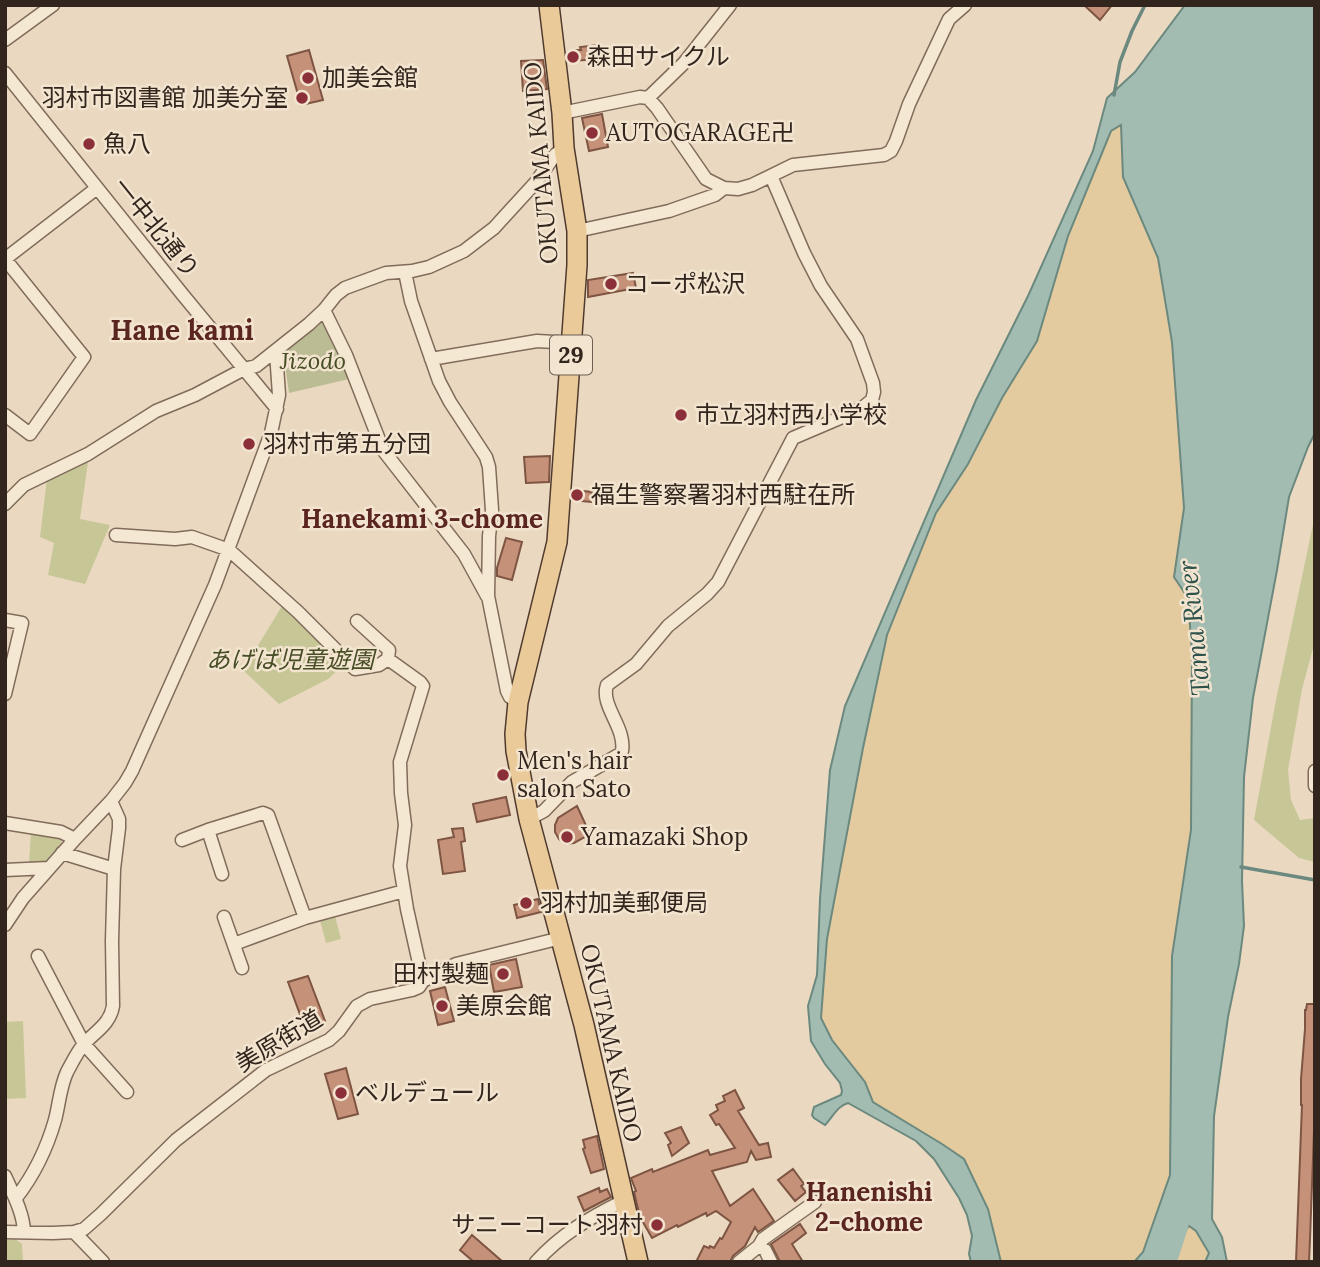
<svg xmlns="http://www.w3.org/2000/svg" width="1320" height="1267" font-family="Lora,'Noto Sans JP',serif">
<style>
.green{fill:#c6c696}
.sand{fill:#e4cb9f}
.cemetery{fill:#bbbc94}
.water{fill:#a3bcb2;stroke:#6b897f;stroke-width:2}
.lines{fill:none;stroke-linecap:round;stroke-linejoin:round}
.stream{stroke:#6b897f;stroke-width:3.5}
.river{stroke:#a3bcb2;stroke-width:23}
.building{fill:#c59179;stroke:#7e5442;stroke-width:2}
.street-casing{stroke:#816b5a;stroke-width:15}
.primary-casing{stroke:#4f3a2e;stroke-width:22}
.street{stroke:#f5e8d3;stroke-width:12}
.primary{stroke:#ebca9a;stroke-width:19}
.poi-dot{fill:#8b2f39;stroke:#f2e4cf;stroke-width:2.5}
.labels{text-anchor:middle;stroke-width:5;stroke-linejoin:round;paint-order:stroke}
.shield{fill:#f2e4cf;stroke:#6c5e52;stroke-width:2}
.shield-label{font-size:23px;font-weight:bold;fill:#32251d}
.poi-label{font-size:24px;fill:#32251d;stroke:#f2e4cf;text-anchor:start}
.street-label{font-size:24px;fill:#32251d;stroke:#f2e4cf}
.park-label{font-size:24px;font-style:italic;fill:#474d25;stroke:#f2e4cf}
.neighbourhood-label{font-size:26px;font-weight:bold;fill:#5b2620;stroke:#f2e4cf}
.water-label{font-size:26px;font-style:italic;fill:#2d514b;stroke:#f2e4cf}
.quarter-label{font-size:28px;font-weight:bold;fill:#5b2620;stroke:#f2e4cf}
</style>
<rect width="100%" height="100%" fill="#ead9c0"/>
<path class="green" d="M88,462l-8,57 30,6 -25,59 -37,-9 6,-32 -14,-6 7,-59z
M1315,515v126l-13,48 -14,81 3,30 9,20 15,-2v44l-16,-4 -45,-38 22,-120z
M282,606l54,53 2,11 -10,9 -49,25 -36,-34z
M31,832l29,5 2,8 -15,17 -18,1z
M335,916l6,23 -15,4 -6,-23z
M23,1021l3,77 -21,1v-77z
M15,1239l7,5 1,18h-18v-22z"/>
<path class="sand" d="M1122,124l1,53 35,81 14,84 12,166 -10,69 14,21 4,55 -1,177 -19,126 -2,219 -27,77 -9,10h-133l-13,-53 -24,-49 -22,-16 -69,-42 -8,-20 -33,-42 -11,-21 6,-80 36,-191 24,-113 49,-122 32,-49 34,-66 35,-57 31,-105 43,-105z
M1188,1226l8,5 13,22 -4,9h-43z"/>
<path class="cemetery" d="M326,316l23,63 -60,14 -6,-43z"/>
<path class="water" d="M1185,5h130v428l-7,14 -19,50 -12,73 -24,128 -9,79 -2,104 2,45 -5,38 -11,53 -14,99 -2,103 10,18 5,25h-22l4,-9 -13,-22 -7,-5 -27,36h-28l9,-10 27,-77 2,-219 19,-126 1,-177 -4,-55 -14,-21 10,-69 -12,-166 -14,-84 -35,-81 -2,-52 -10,6 -43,105 -31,105 -35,57 -34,66 -32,49 -49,122 -24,113 -36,191 -6,79 11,22 33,42 8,20 69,42 22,15 24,50 13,53h-30l-2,-8 3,-18 -5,-21 -8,-17 -25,-39 -18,-18 -68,-38c-11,3 -15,14 -23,22l-11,-7 -2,-3 2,-8 27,-12 1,-4 -2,-8 -15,-19 -14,-23 -3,-35 9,-31 3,-76 10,-129 15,-64 131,-306 52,-104 65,-145 14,-53 28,-26z"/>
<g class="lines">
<path class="stream" d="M1114,95l6,-33 12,-31 13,-26
M1241,867l74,13"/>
<path class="river" d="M1165,1262l12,-37"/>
</g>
<path class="building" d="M1084,5h28l-12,15z
M598,45l2,14 -29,2 3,-11h7l-1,-3z
M309,50l14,50 -22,5 -14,-49z
M543,60l4,29 -24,2 -2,-30z
M602,114l6,33 -19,4 -7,-33z
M633,273l3,15 -48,9v-17z
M550,456l-1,26 -23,1 -2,-26z
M573,490l19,2 -1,10 -19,-2z
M506,538l16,4 -10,38 -15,-4v-8z
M506,797l4,18 -33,7 -4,-18z
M577,806l13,28 -16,9 -8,1 -7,-5 -4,-7v-7l3,-7z
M463,828l2,13 -4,1 4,29 -22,3 -5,-34 16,-3 -2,-8z
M538,899l3,13 -24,6 -3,-13z
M516,959l6,28 -28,5 -5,-27z
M308,976l17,45 -20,7 -17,-46z
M445,987l9,34 -16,4 -8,-34z
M1307,1004h8v100l-5,135 -1,23h-13l6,-157h-1v-26l4,-50v-19h1z
M346,1068l12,46 -20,5 -13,-45z
M735,1090l9,18 -6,3 21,34 9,-2 3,14 -15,3 -5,-9 -4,11 -35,9 18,35 23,-17 21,32 -16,11 -3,-5 -10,19 -12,10 -3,6h-34l8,-16 5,2 1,-2 4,2 6,-10 2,1 9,-17 -15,-11 -9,5 -1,-3 -28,14 -1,-2 -25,13 -12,-21 -6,-25 2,-1 -5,-13 21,-9 1,3 55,-22 2,5 25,-7 -16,-24 -3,1 -6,-10 8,-5 -2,-5 9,-4 -2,-5z
M681,1127l8,16 -17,13 -4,-11 3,-2 -6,-10z
M597,1136l7,33 -13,4 -8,-24 2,-1 -2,-8z
M793,1169l11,15 -3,2 5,6 -11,9 -17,-21z
M599,1188l1,4 7,-3 4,8 -27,14 -6,-14z
M800,1224l6,9 -14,11 11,18h-23l-9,-18z
M472,1235l31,27h-29l-14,-12z"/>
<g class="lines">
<g class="street-casing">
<path id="street" d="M5,40l48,-35
M5,73l178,222 94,114
M648,98l36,-35 46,-58
M562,113l78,-16 8,1 9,10 49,71 18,9 14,1 14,-4 41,-20 91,-10 7,-4 5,-10 13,-37 40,-85 16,-14
M577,231l92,-20 46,-16 9,-7
M5,259l92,-71
M405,272l6,29 28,80 11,21 36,55 3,10 3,43 -3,26 -1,60 19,95 3,6 8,5
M324,310l22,45 37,95 81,104 23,42
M431,359l106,-18 35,2
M5,415l25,19 54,-77 -79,-98
M5,504l19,-19 64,-31 68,-43 39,-16 49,-26 12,-3 53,-42 15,-14 12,-15 9,-7 41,-15 26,-2 17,-4 35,-16 30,-23 42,-46 19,-27 9,-7
M116,535l59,4 17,-2 37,13 69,62 57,57 24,-4 9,-6
M5,620l17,3 -17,71
M357,621l32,29 -1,9 32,23 3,4 -23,76 1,31 4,32 -5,41 7,43 16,72
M1315,771v15
M529,819l15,-8 28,-29 48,-28 2,-3c4,-24 -22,-45 -15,-66l29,-21 32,-38 39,-32 11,-12 75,-144 68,-29 11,-9 2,-8 -1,-9 -16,-44 -36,-53 -17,-33 -33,-77
M5,823l56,9 14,7
M208,830l14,44
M182,840l26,-10 55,-17 5,2 37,103
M62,853l52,16
M5,870l44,-2
M224,917l18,51
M5,925l18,-27 52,-59 36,-38 14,-18 7,-12 83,-186 56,-152 8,-38 -3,-43
M234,944l71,-26 99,-27
M38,956l46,88 43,48
M5,1176c8,18 18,36 19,55
M16,1198c18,-23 31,-50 39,-78 4,-15 5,-33 12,-48 5,-9 10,-20 17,-28 12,-13 26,-20 29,-38l-1,-65 2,-72 5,-41v-9l-8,-18
M5,1232l48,1 21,-1 10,-3 17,-15 75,-74 90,-70 63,-30 10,-9 18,-25 13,-7 42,-9 7,-3 4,-6 33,-17 105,-26
M74,1232l29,30
M759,1246l6,4 6,12
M536,1262c25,-28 55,-45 87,-61
M739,1262l20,-16 4,-7 52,-37"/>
</g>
<g class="primary-casing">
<path id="primary" d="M549,5l13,108 2,35 13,83v34l-20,277 -39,160 -3,32 1,17 13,68 55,206 54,237"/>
</g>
<use href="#street" class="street"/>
<use href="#primary" class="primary"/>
</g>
<g class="poi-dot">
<circle cx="573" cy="57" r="7"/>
<circle cx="308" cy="78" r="7"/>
<circle cx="302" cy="98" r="7"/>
<circle cx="592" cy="133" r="7"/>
<circle cx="89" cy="144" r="7"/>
<circle cx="611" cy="284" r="7"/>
<circle cx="681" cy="415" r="7"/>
<circle cx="249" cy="444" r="7"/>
<circle cx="577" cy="495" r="7"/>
<circle cx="503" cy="775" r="7"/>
<circle cx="567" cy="837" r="7"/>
<circle cx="526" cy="903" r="7"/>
<circle cx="503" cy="974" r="7"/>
<circle cx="442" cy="1006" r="7"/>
<circle cx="341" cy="1093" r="7"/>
<circle cx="657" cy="1225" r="7"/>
</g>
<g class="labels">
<rect class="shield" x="550" y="335.5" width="42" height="39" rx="5"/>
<g class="shield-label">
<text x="571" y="363">29</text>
</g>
<g class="poi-label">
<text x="587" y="65">森田サイクル</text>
<text x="322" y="86">加美会館</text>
<text x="288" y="106" text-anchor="end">羽村市図書館 加美分室</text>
<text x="606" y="141">AUTOGARAGE卍</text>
<text x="103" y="152">魚八</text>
<text x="625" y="292">コーポ松沢</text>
<text x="695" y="423">市立羽村西小学校</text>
<text x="263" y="452">羽村市第五分団</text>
<text x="591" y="503">福生警察署羽村西駐在所</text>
<text x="517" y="769">Men's hair<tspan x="517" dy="28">salon Sato</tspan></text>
<text x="581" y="845">Yamazaki Shop</text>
<text x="540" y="911">羽村加美郵便局</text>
<text x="489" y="982" text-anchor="end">田村製麺</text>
<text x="456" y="1014">美原会館</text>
<text x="355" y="1101">ベルデュール</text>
<text x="643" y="1233" text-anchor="end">サニーコート羽村</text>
</g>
<g class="street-label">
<text transform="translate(541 163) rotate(-95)" y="8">OKUTAMA KAIDO</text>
<text transform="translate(156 228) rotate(51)" y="8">一中北通り</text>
<text transform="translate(279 1041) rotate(-31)" y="8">美原街道</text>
<text transform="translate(611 1043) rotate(77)" y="8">OKUTAMA KAIDO</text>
</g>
<g class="park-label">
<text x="313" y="369">Jizodo</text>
<text x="290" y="668">あげば児童遊園</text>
</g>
<g class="neighbourhood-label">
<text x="422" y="528">Hanekami 3-chome</text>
<text x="869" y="1201">Hanenishi<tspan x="869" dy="30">2-chome</tspan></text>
</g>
<g class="water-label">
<text transform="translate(1194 628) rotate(-96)" y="9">Tama River</text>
</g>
<g class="quarter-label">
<text x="182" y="340">Hane kami</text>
</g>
</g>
<rect width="1320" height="1267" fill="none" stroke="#32251d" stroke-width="14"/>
</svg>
